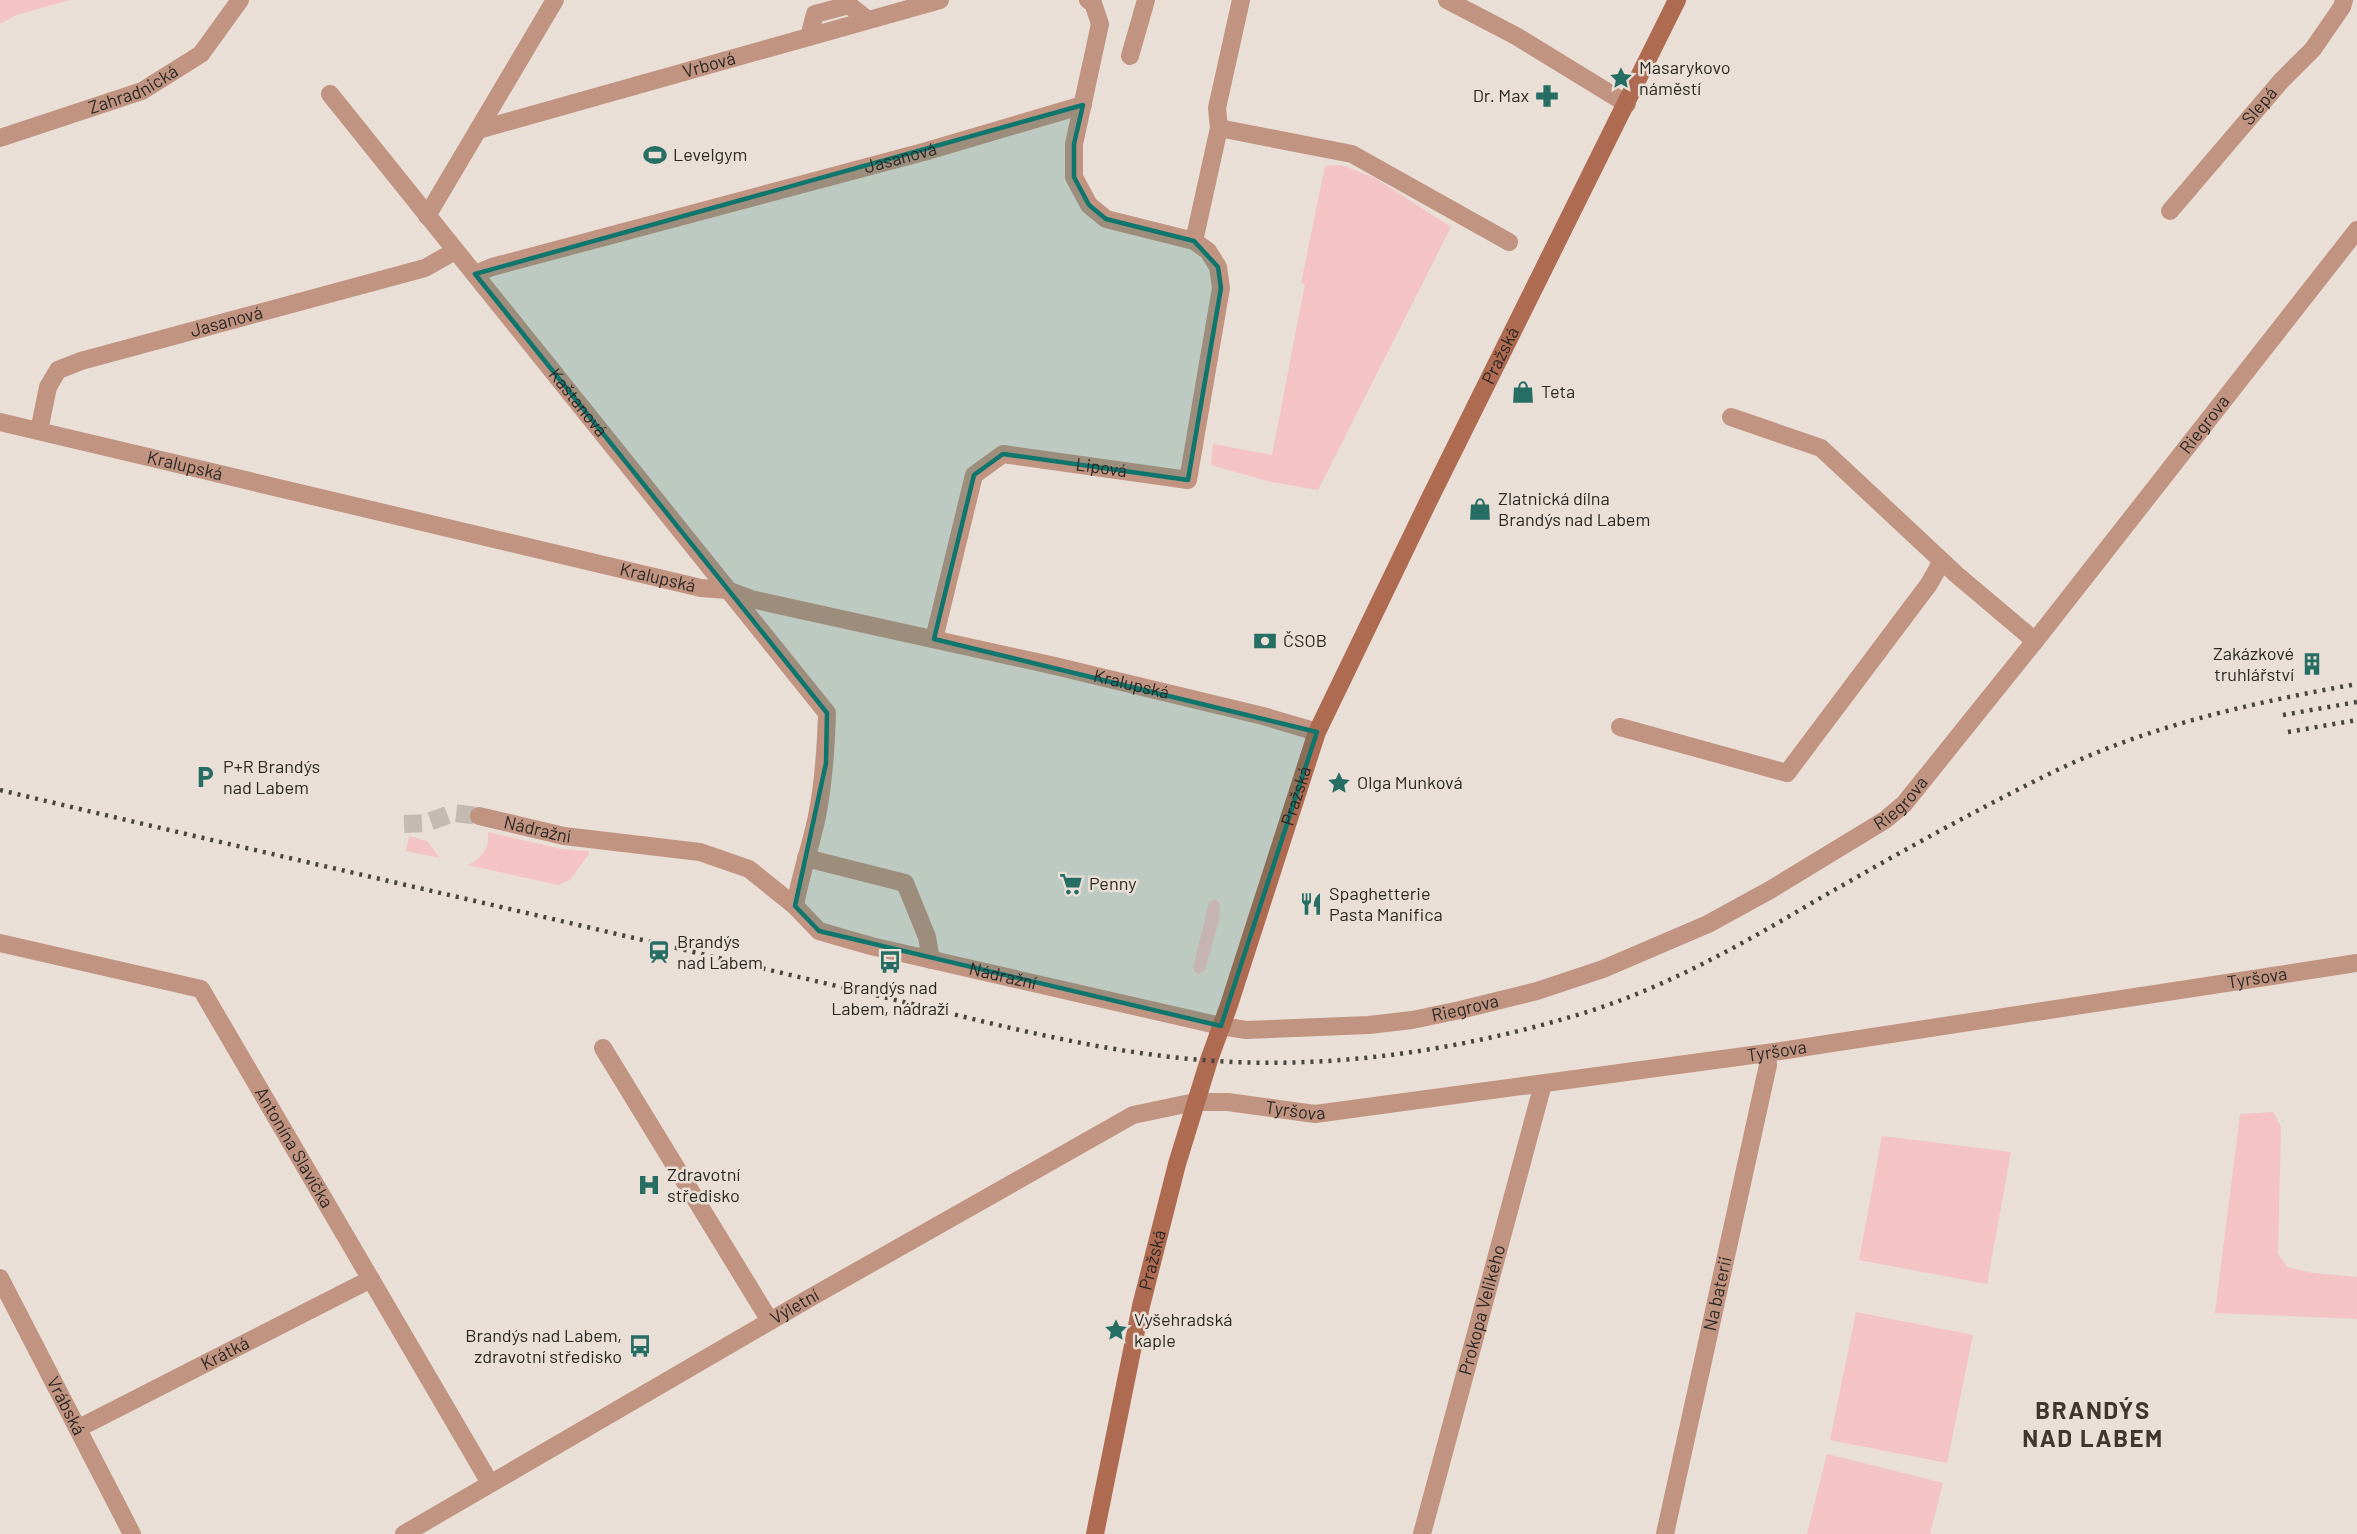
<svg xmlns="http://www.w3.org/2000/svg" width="2357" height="1534" font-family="Barlow,sans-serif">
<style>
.green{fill:#f3c4c3}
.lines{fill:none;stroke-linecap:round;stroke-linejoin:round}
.street-tunnel{stroke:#c3bab2;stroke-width:18;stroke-dasharray:18 9;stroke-linecap:butt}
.street{stroke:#c19381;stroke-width:18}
.secondary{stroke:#ae6b51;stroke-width:18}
.rail{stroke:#48443f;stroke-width:4.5;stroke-dasharray:3 6;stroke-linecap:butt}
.marked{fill:#0f766e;fill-opacity:0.2;stroke:#0f766e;stroke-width:4.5;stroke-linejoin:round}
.labels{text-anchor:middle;stroke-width:5;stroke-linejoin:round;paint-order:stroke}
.street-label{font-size:18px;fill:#2b2824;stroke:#e9dfd6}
.poi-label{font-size:18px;fill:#2b2824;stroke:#e9dfd6;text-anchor:start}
.district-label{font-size:24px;font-weight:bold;letter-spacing:1.5px;fill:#3e362f;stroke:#e9dfd6}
</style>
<rect width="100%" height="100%" fill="#e9dfd6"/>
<path class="green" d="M0,0h70l-54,15 -16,9z
M1342,165l33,13 76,49 -133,263 -51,-9 -56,-16 2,-21 59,11 33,-171 -4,-1 24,-117z
M488,832l73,17 28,2v3l-19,26 -12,5 -90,-20c14,-6 22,-18 20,-33z
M409,836l18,5 13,17 -34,-7z
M1215,899l5,4 -1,17 -14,50 -6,4 -4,-2 -2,-4 16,-66z
M2273,1112l8,15 -3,127 9,13 26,6 44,4v42l-142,-6 25,-199z
M1882,1136l129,16 -24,132 -128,-24z
M1856,1312l117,23 -26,128 -117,-23z
M1827,1454l116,29 -13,51h-123z"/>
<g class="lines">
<path class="street-tunnel" d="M404,824l22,-1 27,-10 26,3"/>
<g class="street">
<path d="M1447,0l69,36 111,68"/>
<path d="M809,37l6,-23 34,-9 19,15"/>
<path d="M1130,56l16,-56"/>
<path id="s1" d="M330,94l497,619c-1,35 -3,68 -10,103 -6,30 -17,60 -22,90l24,25 52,15 350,80 25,4 123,-5 43,-5 48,-10 77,-19 66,-22 105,-45 62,-34 115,-70 19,-16 131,-163 322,-411"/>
<path d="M1219,128l133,26 157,88"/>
<path id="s2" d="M478,130l462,-130"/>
<path id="s3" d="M0,138l142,-47 59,-37 39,-54"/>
<path id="s4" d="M2170,211l111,-130 32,-32 29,-42 2,-7"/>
<path d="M427,216l128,-216"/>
<path d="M1194,241l25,-113 -2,-20 24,-108"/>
<path id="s5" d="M475,274l17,-7 435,-116 156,-46"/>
<path d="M1731,417l90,31 136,127 78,66"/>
<path id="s6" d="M0,422l701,166 26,2 24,9 304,67 208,50 54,16"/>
<path id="s7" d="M39,431l9,-44 10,-17 23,-9 344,-93 30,-17"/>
<path id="s8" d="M934,639l40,-164 29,-21 185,26 33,-192 -3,-21 -10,-16 -14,-10 -88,-22 -17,-14 -15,-28v-33l26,-120 -7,-21 -5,-3"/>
<path d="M1620,727l167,46 142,-189 13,-23"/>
<path id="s9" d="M479,816l85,20 136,16 49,17 46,37"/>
<path d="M806,858l99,25 22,54 4,23"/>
<path id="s10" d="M0,943l201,46 289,494"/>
<path d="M603,1048l167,273"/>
<path id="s11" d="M0,1278l132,256"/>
<path id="s12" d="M79,1428l292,-149"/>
<path id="s13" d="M404,1534l404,-235 325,-184 62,-13h33l87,12 452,-61 590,-90"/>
<path id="s14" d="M1422,1534l121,-450"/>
<path id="s15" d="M1665,1534l103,-469 -1,-12"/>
</g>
<path class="secondary" id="s16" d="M1095,1534l46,-228 36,-142 32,-104 20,-55 88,-273 113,-234 247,-498"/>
<path class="rail" d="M2283,715l74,-13
M2288,732l69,-12
M0,790c217,52 434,101 651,152 85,20 169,40 253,60 109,27 217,55 329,60 120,5 240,-15 354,-50 79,-25 152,-66 223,-108 78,-45 158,-90 239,-130 97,-48 202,-71 308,-90"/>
</g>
<path class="marked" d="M1083,105l-9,39v33l15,28 17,14 88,22 24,26 3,21 -33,192 -185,-26 -29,21 -40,164 383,93 -96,294 -402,-95 -24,-25 31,-143 1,-50 -352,-439z"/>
<defs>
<g id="sight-bare" transform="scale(1.8)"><path d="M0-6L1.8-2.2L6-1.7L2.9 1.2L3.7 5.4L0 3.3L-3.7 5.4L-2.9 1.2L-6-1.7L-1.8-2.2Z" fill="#266d63" stroke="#e9dfd6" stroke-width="2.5" paint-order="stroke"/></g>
<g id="pharmacy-bare" transform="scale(1.8)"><path d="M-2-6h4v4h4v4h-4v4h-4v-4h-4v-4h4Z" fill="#266d63" stroke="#e9dfd6" stroke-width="2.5" paint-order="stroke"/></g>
<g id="stadium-bare" transform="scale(1.8)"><path d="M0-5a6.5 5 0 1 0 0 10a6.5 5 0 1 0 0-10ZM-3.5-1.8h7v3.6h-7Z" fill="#266d63" stroke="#e9dfd6" stroke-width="2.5" paint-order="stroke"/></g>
<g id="shop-bare" transform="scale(1.8)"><path d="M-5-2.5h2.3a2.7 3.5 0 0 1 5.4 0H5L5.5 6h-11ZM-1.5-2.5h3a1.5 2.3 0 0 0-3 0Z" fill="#266d63" stroke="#e9dfd6" stroke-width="2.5" paint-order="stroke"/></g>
<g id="bank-bare" transform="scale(1.8)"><path d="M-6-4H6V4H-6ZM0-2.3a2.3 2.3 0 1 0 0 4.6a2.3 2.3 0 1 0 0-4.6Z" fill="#266d63" stroke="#e9dfd6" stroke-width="2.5" paint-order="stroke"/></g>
<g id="building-bare" transform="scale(1.8)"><path d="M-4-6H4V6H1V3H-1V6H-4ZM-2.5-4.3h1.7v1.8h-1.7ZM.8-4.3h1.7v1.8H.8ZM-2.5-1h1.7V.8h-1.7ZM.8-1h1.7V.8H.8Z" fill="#266d63" stroke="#e9dfd6" stroke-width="2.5" paint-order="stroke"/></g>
<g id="parking-bare" transform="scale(1.8)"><path d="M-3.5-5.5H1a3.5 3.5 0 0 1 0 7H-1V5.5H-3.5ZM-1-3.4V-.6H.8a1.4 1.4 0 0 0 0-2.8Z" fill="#266d63" stroke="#e9dfd6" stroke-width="2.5" paint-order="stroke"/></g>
<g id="supermarket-bare" transform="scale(1.8)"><path d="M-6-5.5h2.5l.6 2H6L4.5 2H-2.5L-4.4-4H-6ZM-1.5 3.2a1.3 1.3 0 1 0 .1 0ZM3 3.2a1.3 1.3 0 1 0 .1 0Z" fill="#266d63" stroke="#e9dfd6" stroke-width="2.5" paint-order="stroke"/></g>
<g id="restaurant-bare" transform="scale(1.8)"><path d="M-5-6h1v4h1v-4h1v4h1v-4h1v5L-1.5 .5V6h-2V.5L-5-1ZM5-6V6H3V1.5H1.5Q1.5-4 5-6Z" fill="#266d63" stroke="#e9dfd6" stroke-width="2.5" paint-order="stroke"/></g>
<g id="station-bare" transform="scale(1.8)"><path d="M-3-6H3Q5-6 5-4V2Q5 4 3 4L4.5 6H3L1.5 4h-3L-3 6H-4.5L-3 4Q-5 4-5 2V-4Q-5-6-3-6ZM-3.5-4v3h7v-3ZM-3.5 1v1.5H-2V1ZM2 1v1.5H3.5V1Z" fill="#266d63" stroke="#e9dfd6" stroke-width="2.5" paint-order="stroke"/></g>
<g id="bus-bare" transform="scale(1.8)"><path d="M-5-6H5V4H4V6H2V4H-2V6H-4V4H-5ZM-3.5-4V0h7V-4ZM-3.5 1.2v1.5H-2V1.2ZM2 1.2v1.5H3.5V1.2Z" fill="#266d63" stroke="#e9dfd6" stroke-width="2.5" paint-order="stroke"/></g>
<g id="hospital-bare" transform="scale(1.8)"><path d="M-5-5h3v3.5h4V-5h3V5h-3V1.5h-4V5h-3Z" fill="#266d63" stroke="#e9dfd6" stroke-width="2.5" paint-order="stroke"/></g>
</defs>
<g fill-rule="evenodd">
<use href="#sight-bare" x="1621" y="78"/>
<use href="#pharmacy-bare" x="1547" y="96"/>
<use href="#stadium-bare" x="655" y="155"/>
<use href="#shop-bare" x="1523" y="392"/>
<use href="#shop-bare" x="1480" y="509"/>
<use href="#bank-bare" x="1265" y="641"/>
<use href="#building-bare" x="2312" y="664"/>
<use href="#parking-bare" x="205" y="777"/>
<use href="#sight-bare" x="1339" y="783"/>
<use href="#supermarket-bare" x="1071" y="884"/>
<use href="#restaurant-bare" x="1311" y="904"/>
<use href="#station-bare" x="659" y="952"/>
<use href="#bus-bare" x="890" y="962"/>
<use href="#hospital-bare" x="649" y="1185"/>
<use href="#sight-bare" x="1116" y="1330"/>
<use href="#bus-bare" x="640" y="1346"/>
</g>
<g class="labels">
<g class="street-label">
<text dy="6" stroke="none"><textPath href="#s2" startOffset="240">Vrbová</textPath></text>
<text dy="6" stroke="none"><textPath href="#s3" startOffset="142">Zahradnická</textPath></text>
<text dy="6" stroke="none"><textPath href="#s4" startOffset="138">Slepá</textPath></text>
<text dy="6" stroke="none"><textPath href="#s5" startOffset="441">Jasanová</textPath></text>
<text dy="6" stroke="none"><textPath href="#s7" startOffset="240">Jasanová</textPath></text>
<text dy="6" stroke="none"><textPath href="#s16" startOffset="1252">Pražská</textPath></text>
<text dy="6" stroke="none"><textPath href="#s1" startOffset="396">Kaštanová</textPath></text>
<text dy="6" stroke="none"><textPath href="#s1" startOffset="2656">Riegrova</textPath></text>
<text dy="6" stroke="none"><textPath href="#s6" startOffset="190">Kralupská</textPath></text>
<text dy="6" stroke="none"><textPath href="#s8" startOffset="304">Lipová</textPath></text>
<text dy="6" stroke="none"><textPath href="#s6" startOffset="676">Kralupská</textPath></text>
<text dy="6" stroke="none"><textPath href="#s6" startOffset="1162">Kralupská</textPath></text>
<text dy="6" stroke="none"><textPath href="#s16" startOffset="766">Pražská</textPath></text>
<text dy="6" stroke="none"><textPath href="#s1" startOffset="2170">Riegrova</textPath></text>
<text dy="6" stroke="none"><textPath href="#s9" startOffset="60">Nádražní</textPath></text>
<text dy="6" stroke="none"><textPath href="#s1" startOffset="1214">Nádražní</textPath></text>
<text dy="6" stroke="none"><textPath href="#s13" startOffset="1977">Tyršova</textPath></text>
<text dy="6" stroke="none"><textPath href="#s1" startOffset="1684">Riegrova</textPath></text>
<text dy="6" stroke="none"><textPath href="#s13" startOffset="1491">Tyršova</textPath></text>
<text dy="6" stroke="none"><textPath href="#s13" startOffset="1005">Tyršova</textPath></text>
<text dy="6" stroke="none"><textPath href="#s10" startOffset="390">Antonína Slavíčka</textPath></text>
<text dy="6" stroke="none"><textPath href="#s16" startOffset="280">Pražská</textPath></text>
<text dy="6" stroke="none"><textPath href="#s15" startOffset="246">Na baterii</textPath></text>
<text dy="6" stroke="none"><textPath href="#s13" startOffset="452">Výletní</textPath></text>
<text dy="6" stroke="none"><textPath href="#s14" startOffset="232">Prokopa Velikého</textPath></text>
<text dy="6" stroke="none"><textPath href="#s12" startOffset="164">Krátká</textPath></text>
<text dy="6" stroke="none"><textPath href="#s11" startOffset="144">Vrábská</textPath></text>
</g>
<g class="poi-label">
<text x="1639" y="74">Masarykovo<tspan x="1639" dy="21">náměstí</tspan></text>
<text x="1529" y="102" text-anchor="end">Dr. Max</text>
<text x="673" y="161">Levelgym</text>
<text x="1541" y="398">Teta</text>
<text x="1498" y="505">Zlatnická dílna<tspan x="1498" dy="21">Brandýs nad Labem</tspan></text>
<text x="1283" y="647">ČSOB</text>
<text x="2294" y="660" text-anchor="end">Zakázkové<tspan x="2294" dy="21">truhlářství</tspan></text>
<text x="223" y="773">P+R Brandýs<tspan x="223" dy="21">nad Labem</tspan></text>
<text x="1357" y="789">Olga Munková</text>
<text x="1089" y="890">Penny</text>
<text x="1329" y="900">Spaghetterie<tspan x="1329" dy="21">Pasta Manifica</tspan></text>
<text x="677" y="948">Brandýs<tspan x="677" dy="21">nad Labem</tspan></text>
<text x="890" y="994" text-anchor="middle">Brandýs nad<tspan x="890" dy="21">Labem, nádraží</tspan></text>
<text x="667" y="1181">Zdravotní<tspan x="667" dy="21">středisko</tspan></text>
<text x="1134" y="1326">Vyšehradská<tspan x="1134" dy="21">kaple</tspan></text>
<text x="622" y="1342" text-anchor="end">Brandýs nad Labem,<tspan x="622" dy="21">zdravotní středisko</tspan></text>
</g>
<g class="district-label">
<text x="2093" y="1419">BRANDÝS<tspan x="2093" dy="28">NAD LABEM</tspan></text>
</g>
</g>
</svg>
